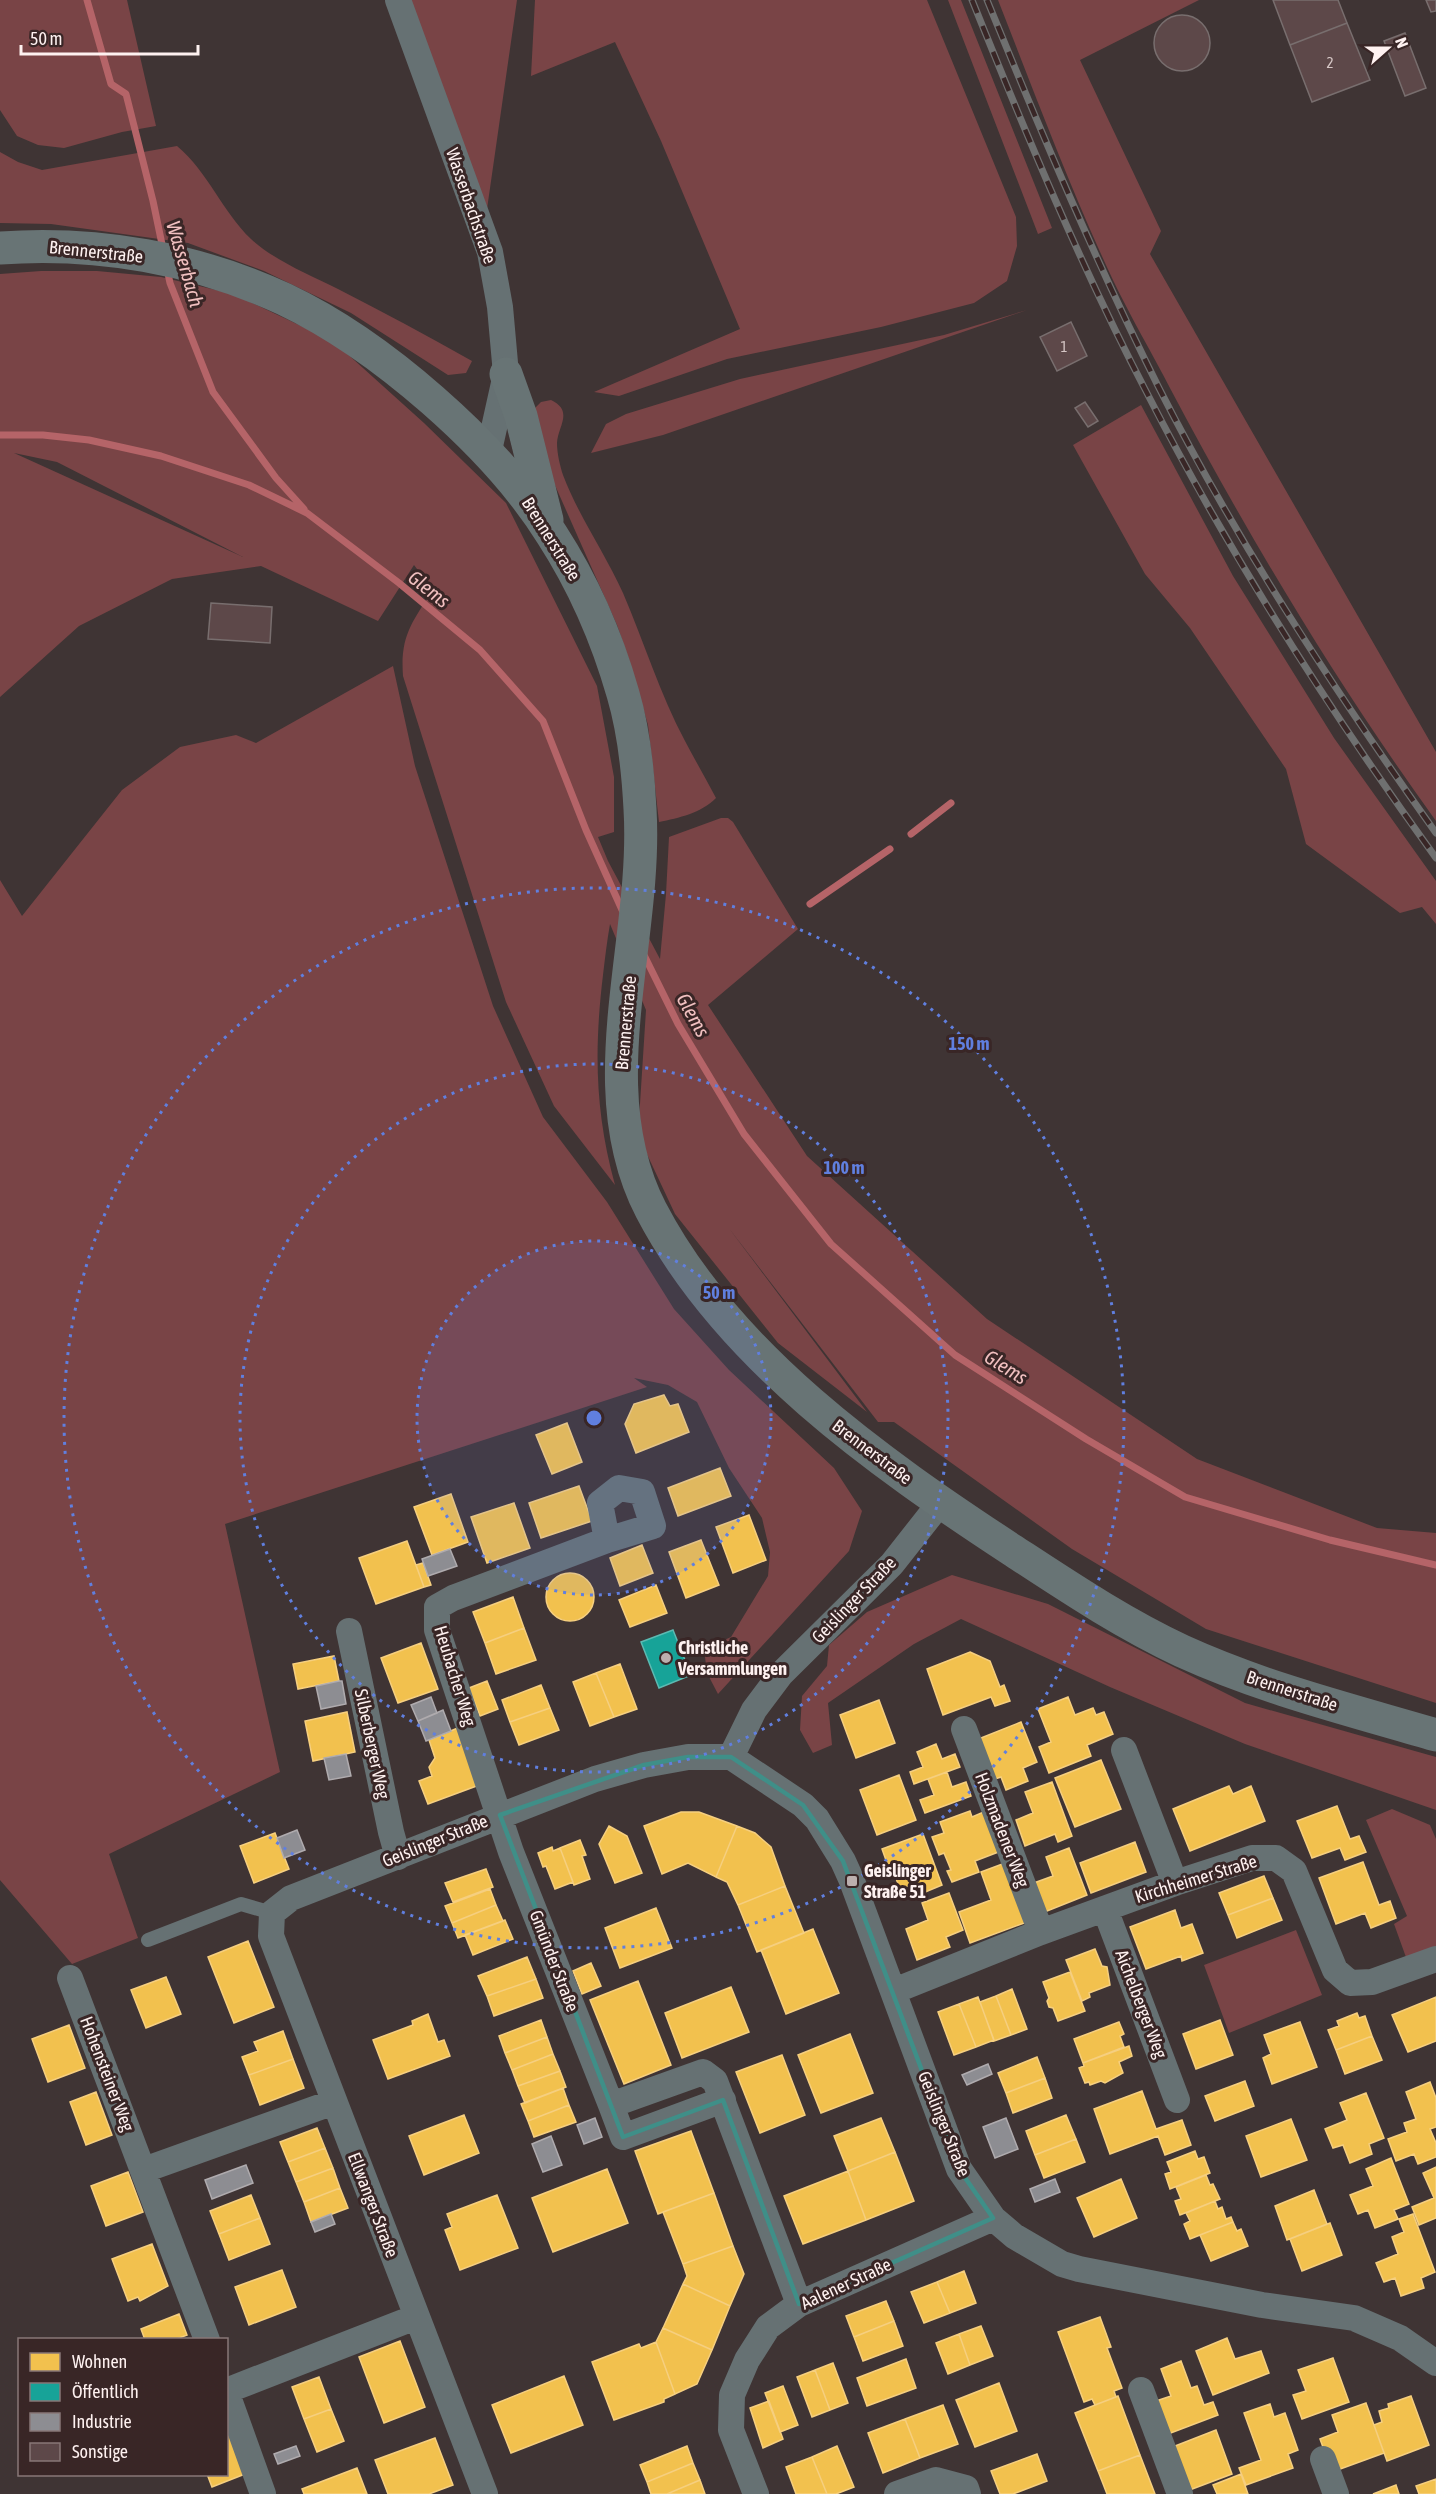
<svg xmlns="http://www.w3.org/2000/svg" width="1436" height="2494" font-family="'Asap Condensed',sans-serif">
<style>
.green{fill:#794446;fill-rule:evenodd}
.homes{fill:#f2c14e;stroke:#f6cf7f;stroke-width:1.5}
.public{fill:#17a398;stroke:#5cbab2;stroke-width:1.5}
.industry{fill:#8d8d92;stroke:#afabae;stroke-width:1.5}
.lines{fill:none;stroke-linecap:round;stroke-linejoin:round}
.stream{stroke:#b56468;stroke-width:7}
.building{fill:#5d4849;stroke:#786e6e;stroke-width:1.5}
.service{stroke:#667173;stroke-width:14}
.minor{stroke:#667173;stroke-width:26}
.secondary{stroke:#687475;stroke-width:33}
.rail-casing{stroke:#6f7070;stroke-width:7}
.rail{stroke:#392626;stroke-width:4.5;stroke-dasharray:14;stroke-linecap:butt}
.marked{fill:none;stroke:#3f8f88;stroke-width:4.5;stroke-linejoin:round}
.ring{fill:none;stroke:#607fdf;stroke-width:3;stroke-dasharray:3 6}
.poi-dot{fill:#bbafae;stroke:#392626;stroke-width:2}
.labels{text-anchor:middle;stroke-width:6;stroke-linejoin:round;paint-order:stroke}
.number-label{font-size:15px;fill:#d6c7c6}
.street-label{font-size:18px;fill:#fef1f0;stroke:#392626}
.poi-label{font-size:18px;font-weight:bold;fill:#fef1f0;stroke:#392626;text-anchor:start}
.water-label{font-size:20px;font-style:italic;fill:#f1c0c0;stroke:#392626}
.centre{fill:#607fdf;stroke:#392626;stroke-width:3}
.ring-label{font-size:18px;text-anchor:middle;font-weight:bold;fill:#607fdf;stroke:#392626;stroke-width:6;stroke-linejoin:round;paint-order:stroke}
</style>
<rect width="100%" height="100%" fill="#3f3434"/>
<path class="green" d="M0,0h127l29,126 -34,6 -58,16 -26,-3 -21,-9 -17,-26z
M407,0h110l-31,216z
M535,0h392l89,217 1,29 -10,35 -33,22 -93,24 -154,32 -108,37 -25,-4 146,-63 -79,-188 -46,-99 -84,34z
M948,0h13l91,228 -14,6z
M998,0h201l-119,60 81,171 -11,23 286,498v69c-99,-137 -186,-282 -265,-431 -19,-37 -41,-74 -59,-112 -42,-90 -78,-186 -114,-278z
M177,146c31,26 45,65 74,93 24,22 59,36 87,50 45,23 90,47 134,72l-6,12 -18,2 -97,-62 -87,-42 -76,-28 -137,-19 -51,-1v-71l18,10 24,8z
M41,271h56l64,6 72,17 100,47 91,82 82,80 91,183 17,91v55l-16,5 10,24 52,98 6,-65 3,-57 52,-19h7l5,4 65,107 -90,76 99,151 180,163 210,140 180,69 59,5v170l-230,-74 -134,-80 -178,-127h-16l-150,-195 139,185 -89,-69 -103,-129 -37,-79 8,-125 -36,-86c-3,17 -5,34 -7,51 -9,75 -8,137 12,210l-61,-79 -48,-104 -103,-326c-3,-40 9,-54 30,-86l-19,-25 -36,56 -117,-55 -89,13 -93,47 -79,71v-423zM14,453l43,9 186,95z
M1027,310l-364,125 -72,18 15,-29 20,-10 114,-35 204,-44z
M551,400c23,11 7,26 6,43 0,10 3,23 6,32 16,42 42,78 60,118 21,49 37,101 62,148 10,19 21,38 31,57 -15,15 -37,20 -57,24l-11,-97 -19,-65 -12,-35 -67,-151 -18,-63 9,-9z
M1141,405l92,171 101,162 102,143v43l-14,-17 -22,6 -94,-69 -20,-75 -96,-141 -45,-54 -72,-129z
M393,666l22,100 78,240 50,111 64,85 67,107 55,61 105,98 28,43 -13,40 -131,143 -11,-21 -3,-24 27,-12 37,-61 2,-24 -8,-34 -33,-50 -32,-66 -29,-17 -34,-7 13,9 -422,137 55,248 -171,82 29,84 -66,26 -72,-84v-1000l22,36 100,-126 58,-43 56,-12 20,8z
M952,1575l96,29 197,99 191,54v53l-191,-66 -135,-57 -149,-68 -47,25 -86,59 4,42 -19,8 -13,-23 2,-34 25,-30 2,-21 38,-33z
M1392,1809l38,16 6,14v110l-29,11 -13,-36 13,-8 -41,-96z
M1296,1930l26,65 -93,38 -25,-68z"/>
<path class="homes" d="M664,1395l6,11 8,-2 11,28 -53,21 -11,-29 9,-20z
M567,1423l15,39 -30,12 -16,-39z
M720,1468l11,28 -53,20 -10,-28z
M579,1486l13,35 -51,17 -12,-35z
M451,1494l17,48 -36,13 -18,-48z
M514,1503l16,45 -43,15 -16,-46z
M749,1515l17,45 -33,13 -17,-46z
M701,1540l18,45 -33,13 -17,-46z
M407,1541l17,46 -48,17 -17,-46z
M642,1545l11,28 -33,13 -10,-28z
M423,1563l8,22 -7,2 -8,-22z
M546 1597a24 24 0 1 1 48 0a24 24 0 1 1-48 0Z
M656,1585l11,28 -37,14 -11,-27z
M513,1597l11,31 -39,15 -12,-31z
M524,1628l12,32 -40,14 -11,-31z
M421,1643l17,46 -40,14 -17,-45z
M970,1652l20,9 10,26 4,-2 6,16 -15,5 -4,-9 -48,18 -16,-46z
M334,1656l5,25 -41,8 -5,-25z
M620,1664l17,45 -23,8 -18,-44z
M596,1673l18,44 -24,9 -17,-44z
M487,1681l11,28 -18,7 -11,-28z
M541,1685l9,23 -40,14 -8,-22z
M1068,1697l7,18 18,-7 3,7 8,-3 9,22 -26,11 4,11 -42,17 -10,-26 12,-5 -13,-33z
M879,1700l16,43 -39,15 -16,-43z
M550,1708l9,22 -40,15 -9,-23z
M347,1712l8,40 -42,9 -8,-40z
M1021,1722l16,40 -14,6 5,13 -22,9 -5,-13 -9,3 -16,-40z
M460,1727l22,57 -54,20 -9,-23 13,-5 -3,-9 6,-9 -6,-18z
M936,1744l6,15 13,-5 5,13 -46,17 -4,-12 13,-5 -6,-15z
M1101,1760l20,49 -46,18 -20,-49z
M947,1772l5,15 14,-5 5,14 -46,17 -5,-13 14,-5 -6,-16z
M899,1775l17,45 -39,15 -17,-45z
M1052,1782l20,54 -14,6 -3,-8 -30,12 -9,-26 17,-7 -8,-21z
M1229,1786l4,8 18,-8 14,35 -75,30 -17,-42z
M1337,1806l13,33 9,-3 7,16 -21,8 -5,-12 -28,10 -15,-37z
M970,1811l2,6 14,-6 15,40 -26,10 4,11 -27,10 -5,-11 4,-1 -7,-17 -5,2 -7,-18 12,-4 -4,-11z
M681,1812h18l38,14 -21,51 -28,-14 -26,11 -18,-48z
M609,1826l18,10 15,37 -27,10 -16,-39z
M737,1826l18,7 16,14 14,39 -47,19 -11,-23 -11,-5z
M275,1833l14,36 -35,14 -14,-37z
M923,1834l19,51 -24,10 -4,-11 -14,5 -5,-13 -3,1 -10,-28z
M580,1840l6,15 -4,1 8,23 -16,6 -14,-37z
M1135,1842l11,30 -55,21 -11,-30z
M552,1847l1,4 7,-3 13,34 -18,7 -9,-23 -3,1 -5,-14z
M1069,1848l18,47 -45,18 -11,-29 22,-8 -7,-19z
M1363,1862l16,43 11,-4 6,17 -25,10 -6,-15 -29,11 -17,-46z
M1005,1863l22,59 -57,21 -11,-31 32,-12 -10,-28z
M486,1869l7,18 -40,15 -8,-19z
M1264,1876l9,22 -45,17 -9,-22z
M785,1886l19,47 -47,19 -19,-47z
M490,1889l6,16 -44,18 -7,-17z
M949,1893l14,37 -17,7 4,10 -33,13 -11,-31 22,-9 -6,-17z
M1273,1898l9,22 -45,18 -9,-23z
M496,1905l7,16 -45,17 -6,-15z
M656,1908l16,40 -52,20 -15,-40z
M1175,1910l6,18 11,-4 11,29 -21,8 -1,-5 -35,13 -16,-42z
M505,1920l8,19 -40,16 -8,-20z
M813,1929l26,64 -53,21 -25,-64z
M248,1941l26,66 -40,16 -26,-66z
M1095,1949l7,17 5,1 3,18 -21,8 1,4 -8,4 -16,-41z
M527,1957l9,22 -49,17 -9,-20z
M591,1963l10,23 -19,8 -9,-23z
M1070,1972l15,39 -27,10 -5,-13 -4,-1 -2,-6 2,-3 -6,-16z
M166,1977l15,37 -35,14 -15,-38z
M536,1979l7,19 -49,18 -7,-20z
M638,1981l33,84 -47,19 -34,-84z
M731,1987l18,45 -67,26 -17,-45z
M1012,1989l15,40 -16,6 -15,-39z
M996,1996l15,39 -17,6 -14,-39z
M978,1997l16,43 -18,7 -17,-43z
M1436,1997v44l-28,11 -16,-37z
M959,2004l17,43 -22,8 -16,-43z
M1357,2013l2,5 6,-2 7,20 -36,14 -8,-20 11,-4 -2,-5z
M428,2014l10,28 6,-2 6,16 -62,23 -15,-39 40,-15 -1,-4z
M541,2020l6,17 -42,16 -6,-17z
M1220,2020l13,35 -37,14 -13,-35z
M1119,2022l5,12 -4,2 4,11 -41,16 -9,-24z
M1300,2022l17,45 -45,17 -9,-26 8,-4 -7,-19z
M69,2025l16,43 -37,14 -16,-43z
M283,2031l10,28 -44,16 -7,-18 16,-6 -4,-9z
M850,2034l23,59 -52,20 -23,-58z
M1372,2036l10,24 -37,14 -9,-24z
M547,2037l6,17 -41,16 -7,-17z
M1129,2046l3,10 -13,6 4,11 -18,10 -4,-2 -11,4 -1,-3 -4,1 -6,-15 5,-2 -1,-3z
M553,2054l7,17 -42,15 -6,-16z
M782,2055l23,60 -45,18 -24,-61z
M1037,2057l8,21 -39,15 -8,-20z
M293,2059l11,29 -44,17 -11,-30z
M560,2071l6,16 -41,16 -7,-17z
M1045,2078l7,20 -39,15 -7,-20z
M1245,2081l9,25 -39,15 -10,-25z
M1430,2082l6,16v29l-6,2 6,14v14l-18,7 -4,-10 -18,7 -8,-22 19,-7 -3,-9 12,-4 -10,-27z
M563,2088l6,17 -41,16 -7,-17z
M1142,2091l14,38 26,-9 9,25 -26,10 -7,-19 -48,18 -16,-45z
M96,2092l16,43 -26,10 -16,-43z
M1366,2093l18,45 -15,6 3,10 -22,9 -7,-18 -10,3 -8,-19 22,-9 -7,-17z
M569,2105l7,17 -42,15 -6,-16z
M464,2115l15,38 -55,22 -15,-39z
M1066,2115l10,24 -41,16 -9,-24z
M881,2118l14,34 -47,19 -14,-35z
M1291,2119l16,41 -46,17 -15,-41z
M317,2128l8,20 -37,14 -8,-20z
M691,2131l23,62 -56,21 -23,-63z
M1076,2139l9,23 -41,16 -9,-23z
M325,2148l8,20 -37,14 -8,-20z
M1195,2151l3,8 6,-2 6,16 -40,16 -5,-15 6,-2 -4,-10z
M895,2152l19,49 -48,19 -18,-49z
M1391,2158l18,46 -15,6 4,9 -23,9 -7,-18 -10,4 -8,-19 23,-9 -7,-17z
M1436,2167v51l-17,7 -7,-18 22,-9 -11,-25z
M333,2168l7,20 -36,14 -8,-20z
M607,2169l21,54 -75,29 -21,-54z
M848,2171l18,49 -63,24 -19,-48z
M128,2172l15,40 -37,14 -15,-40z
M1206,2175l4,10 3,-1 7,15 -40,16 -5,-14 6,-2 -5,-12z
M1121,2179l16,39 -43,19 -17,-39z
M340,2188l8,20 -37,14 -7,-20z
M1314,2190l13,34 -40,16 -12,-34z
M714,2193l19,53 -50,18 -20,-52z
M251,2195l9,23 -41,16 -9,-23z
M497,2195l21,53 -58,22 -15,-40 7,-3 -5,-13z
M1215,2201l3,8 4,-2 4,12 5,-2 2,5 -43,17 -6,-15 6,-3 -4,-8z
M1413,2214l22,58 -14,6 3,10 -23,8 -6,-18 -11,4 -8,-19 22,-9 -6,-17 12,-5 -5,-13z
M260,2218l10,26 -41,16 -10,-26z
M1233,2222l4,9 4,-2 7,17 -37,15 -11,-26z
M1330,2223l12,32 -40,16 -12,-32z
M152,2244l16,42 -28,15 -2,-4 -10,4 -16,-42z
M733,2246l11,28 -14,32 -47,-22 4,-8 -4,-12z
M282,2270l14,37 -47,18 -14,-38z
M964,2271l12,32 -26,10 -13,-31z
M937,2282l13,31 -26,10 -13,-31z
M683,2284l47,22 -18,44 -49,-22z
M886,2301l8,20 -40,16 -8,-21z
M179,2314l8,21 -13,5h-29l-4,-11z
M1100,2317l11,30 -4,1 15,40 -8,3 2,6 -21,8 -3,-6 -8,3 -26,-70z
M894,2321l9,25 -40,15 -9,-24z
M981,2326l12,30 -23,9 -11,-31z
M663,2328l49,22 -15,34 -22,10 -19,-52z
M959,2334l11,31 -22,9 -12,-31z
M1227,2338l8,21 26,-8 8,22 -56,22 -17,-44z
M400,2341l25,66 -41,16 -25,-66z
M656,2342l19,52 -11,5v3l-50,18 -22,-58 47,-18 2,4z
M1333,2358l16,44 -47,17 -9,-24 13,-4 -8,-21z
M906,2359l10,29 -49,18 -10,-28z
M1181,2361l10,27 6,-2 7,19 9,-3 5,13 -50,19 -12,-33 15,-5 -10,-27z
M833,2363l15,40 -18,7 -15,-40z
M815,2370l15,40 -18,7 -15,-40z
M564,2376l19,49 -72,28 -19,-48z
M319,2377l12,32 -27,10 -12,-32z
M999,2383l18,48 -42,16 -19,-47z
M783,2386l15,39 -18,7 -15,-39z
M1118,2396l22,59 -42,16 -23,-58z
M1411,2396l18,49 -42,16 -13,-36 8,-3 -3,-11 10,-3 -1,-4z
M769,2401l14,38 -20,9 -13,-40z
M1366,2403l18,50 -52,19 -12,-33 18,-7 -6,-17z
M1270,2404l4,13 11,-4 13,37 -10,4 5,14 -47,17 -7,-17 22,-8 -17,-47z
M943,2405l15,39 -38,14 -15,-39z
M331,2409l13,32 -27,11 -13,-33z
M905,2419l15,39 -37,15 -15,-40z
M1216,2430l16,44 -45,17 -17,-43z
M231,2435l14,39 -33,13 -5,-13h19v-38z
M435,2438l18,47 -24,9h-41l-13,-34z
M687,2446l6,17 -46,19 -7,-17z
M837,2446l17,41 -18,7h-9l-15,-37z
M1037,2454l10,27 -34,13h-13l-9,-23z
M1140,2455l15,39h-48l-9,-23z
M812,2457l15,37h-31l-10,-27z
M693,2463l7,17 -33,14h-16l-4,-12z
M357,2468l10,26h-63l-2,-5z
M1241,2474l7,20h-31l-4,-9z
M1436,2479v15h-17l-3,-8z
M700,2480l5,14h-38z
M1396,2485l3,9h-26z"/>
<path class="public" d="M673,1630l18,45 -32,13 -18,-46z"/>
<path class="industry" d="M450,1549l7,17 -29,10 -6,-17z
M339,1681h3l4,23 -25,5 -5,-23z
M431,1697l6,16 -19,8 -7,-16z
M443,1710l8,21 -25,10 -8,-20z
M346,1754l5,22 -22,4 -5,-22z
M297,1830l8,20 -21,8 -7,-20z
M988,2064l4,10 -25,11 -5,-10z
M595,2118l7,19 -18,7 -7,-19z
M1006,2118l12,31 -23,9 -12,-31z
M551,2136l11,29 -19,7 -11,-28z
M246,2165l7,18 -41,16 -7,-19z
M1055,2179l5,13 -25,10 -5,-13z
M331,2214l4,10 -20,8 -4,-10z
M296,2446l4,10 -22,8 -4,-10z"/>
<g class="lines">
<path class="stream" d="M87,0l24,84 15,10 27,107 10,48
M167,269l3,14 43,109 63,86 28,31
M0,435h43l46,5 72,16 88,29 58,28 92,70 81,67 63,71 43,109 37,82
M911,834l40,-31
M810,904l80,-55
M644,955l34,69 66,110 87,110 124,111 131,84 99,58 145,43 106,25"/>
</g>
<path class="building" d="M1273,0h65l9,23 -57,22z
M1426,0h10v11l-5,1z
M1154 43a28 28 0 1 1 56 0a28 28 0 1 1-56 0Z
M1347,23l23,57 -58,22 -22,-57z
M1405,33l21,55 -21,8 -21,-55z
M1071,322l16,34 -30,15 -17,-34z
M1085,402l13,19 -10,6 -13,-19z
M211,603l61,4 -2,36 -62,-4z"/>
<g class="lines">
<path class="service" d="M148,1940l93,-36 31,9"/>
<path class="minor" d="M398,0l92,252 10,55 6,67 -18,81
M607,1540l-7,-37 19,-15 23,4 11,34 -46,14 -154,58 -16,9v23l74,222 100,253 92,-33 12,9 84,223
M349,1631l42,201 7,25
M964,1729l77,203
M1124,1750l51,133
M731,1757l23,-47 27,-36 111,-110 48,-61
M1105,1909l72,191
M70,1978l137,362
M894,1991l147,-59 134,-49 77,-25h24l18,13 41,99 15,13 22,-1 64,-23
M611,2105l12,32 100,-37
M144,2170l190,-68
M1141,2390l39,104
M226,2391l190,-74
M226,2391l37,103
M1323,2459l13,35
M485,2494l-214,-558 1,-23 19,-15 304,-119 49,-14 44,-8h43l72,48 14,14 26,42 9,20 107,288 34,49 21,18 48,28 17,5 183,36 92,13 46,20 36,25
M756,2494l-25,-64 1,-35 15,-35 21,-33 31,-23 194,-86
M897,2494l39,-14 30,8 2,6"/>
<path class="secondary" d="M0,248c96,-7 196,10 284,51 95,45 212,146 268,236 31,48 55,103 71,159 11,37 15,76 17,115 8,132 -53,278 11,401 76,146 227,252 361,340 55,36 110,73 170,101 81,37 169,59 254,84
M506,374l15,42 26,104"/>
<g class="rail-casing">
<path id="rail" d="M972,0c54,134 109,267 176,395 83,162 181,315 288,463
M987,0c54,132 108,260 172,388 79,156 176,303 277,445"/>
</g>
<use href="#rail" class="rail"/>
</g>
<path class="marked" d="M688,1757h43l72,48 40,56 116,308 34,49 -194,86 -76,-204 -100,37 -123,-322 144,-50z"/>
<circle cx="594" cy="1418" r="177" fill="#607fdf" fill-opacity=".12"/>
<g class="ring">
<circle cx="594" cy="1418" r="177"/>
<circle cx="594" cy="1418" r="354"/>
<circle cx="594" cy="1418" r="530"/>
</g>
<g class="poi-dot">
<circle cx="666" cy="1658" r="6"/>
<rect x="846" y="1875" width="12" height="12" rx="3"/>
</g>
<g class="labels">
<g class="number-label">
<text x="1330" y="68">2</text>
<text x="1064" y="352">1</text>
</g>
<g class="street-label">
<text transform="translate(471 206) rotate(71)" y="6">Wasserbachstraße</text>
<text transform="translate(96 252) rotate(6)" y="6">Brennerstraße</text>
<text transform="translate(551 539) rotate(58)" y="6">Brennerstraße</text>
<text transform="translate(626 1023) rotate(-85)" y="6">Brennerstraße</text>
<text transform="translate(872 1452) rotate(37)" y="6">Brennerstraße</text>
<text transform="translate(854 1600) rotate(-46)" y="6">Geislinger Straße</text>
<text transform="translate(455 1676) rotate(73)" y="6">Heubacher Weg</text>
<text transform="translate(1292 1691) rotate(18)" y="6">Brennerstraße</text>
<text transform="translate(372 1744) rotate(78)" y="6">Silberberger Weg</text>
<text transform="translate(1002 1830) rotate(69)" y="6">Holzmadener Weg</text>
<text transform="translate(435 1841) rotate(-22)" y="6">Geislinger Straße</text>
<text transform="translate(1196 1879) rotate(-17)" y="6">Kirchheimer Straße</text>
<text transform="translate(554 1961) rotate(69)" y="6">Gmünder Straße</text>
<text transform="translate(1141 2004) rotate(69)" y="6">Aichelberger Weg</text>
<text transform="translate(107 2074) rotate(69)" y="6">Hohensteiner Weg</text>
<text transform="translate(944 2124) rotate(68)" y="6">Geislinger Straße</text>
<text transform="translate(373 2205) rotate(69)" y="6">Ellwanger Straße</text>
<text transform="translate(846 2284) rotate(-25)" y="6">Aalener Straße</text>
</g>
<g class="poi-label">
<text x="678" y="1654">Christliche<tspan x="678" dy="21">Versammlungen</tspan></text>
<text x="864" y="1877">Geislinger<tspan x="864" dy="21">Straße 51</tspan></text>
</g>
<g class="water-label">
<text transform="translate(185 264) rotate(74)" y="7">Wasserbach</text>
<text transform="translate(429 589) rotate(38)" y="7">Glems</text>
<text transform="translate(693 1015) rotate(61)" y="7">Glems</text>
<text transform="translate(1006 1367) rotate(32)" y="7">Glems</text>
</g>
</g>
<circle cx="594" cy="1418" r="9" class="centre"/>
<g class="ring-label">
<text x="969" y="1050">150 m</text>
<text x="844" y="1174">100 m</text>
<text x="719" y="1299">50 m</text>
</g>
<rect x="18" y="2338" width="210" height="138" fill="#392626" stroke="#887777" stroke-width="1.5"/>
<rect x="30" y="2353" width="30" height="18" fill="#f2c14e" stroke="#887777" stroke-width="1.5"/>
<text x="72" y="2368" font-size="18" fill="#fef1f0">Wohnen</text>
<rect x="30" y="2383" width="30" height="18" fill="#17a398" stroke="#887777" stroke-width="1.5"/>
<text x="72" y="2398" font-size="18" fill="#fef1f0">Öffentlich</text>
<rect x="30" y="2413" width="30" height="18" fill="#8d8d92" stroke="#887777" stroke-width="1.5"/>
<text x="72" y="2428" font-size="18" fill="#fef1f0">Industrie</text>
<rect x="30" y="2443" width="30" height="18" fill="#5d4849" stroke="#887777" stroke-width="1.5"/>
<text x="72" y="2458" font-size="18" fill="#fef1f0">Sonstige</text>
<g transform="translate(1388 48) rotate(69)" stroke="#392626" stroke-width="4.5" paint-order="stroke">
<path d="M0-4.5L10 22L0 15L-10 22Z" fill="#fef1f0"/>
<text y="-9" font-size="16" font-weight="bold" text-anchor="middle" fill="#fef1f0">N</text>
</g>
<path d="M21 45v9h177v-9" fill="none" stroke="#fef1f0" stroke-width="3"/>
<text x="30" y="45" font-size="18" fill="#fef1f0" stroke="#392626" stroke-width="4.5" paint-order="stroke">50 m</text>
</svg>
